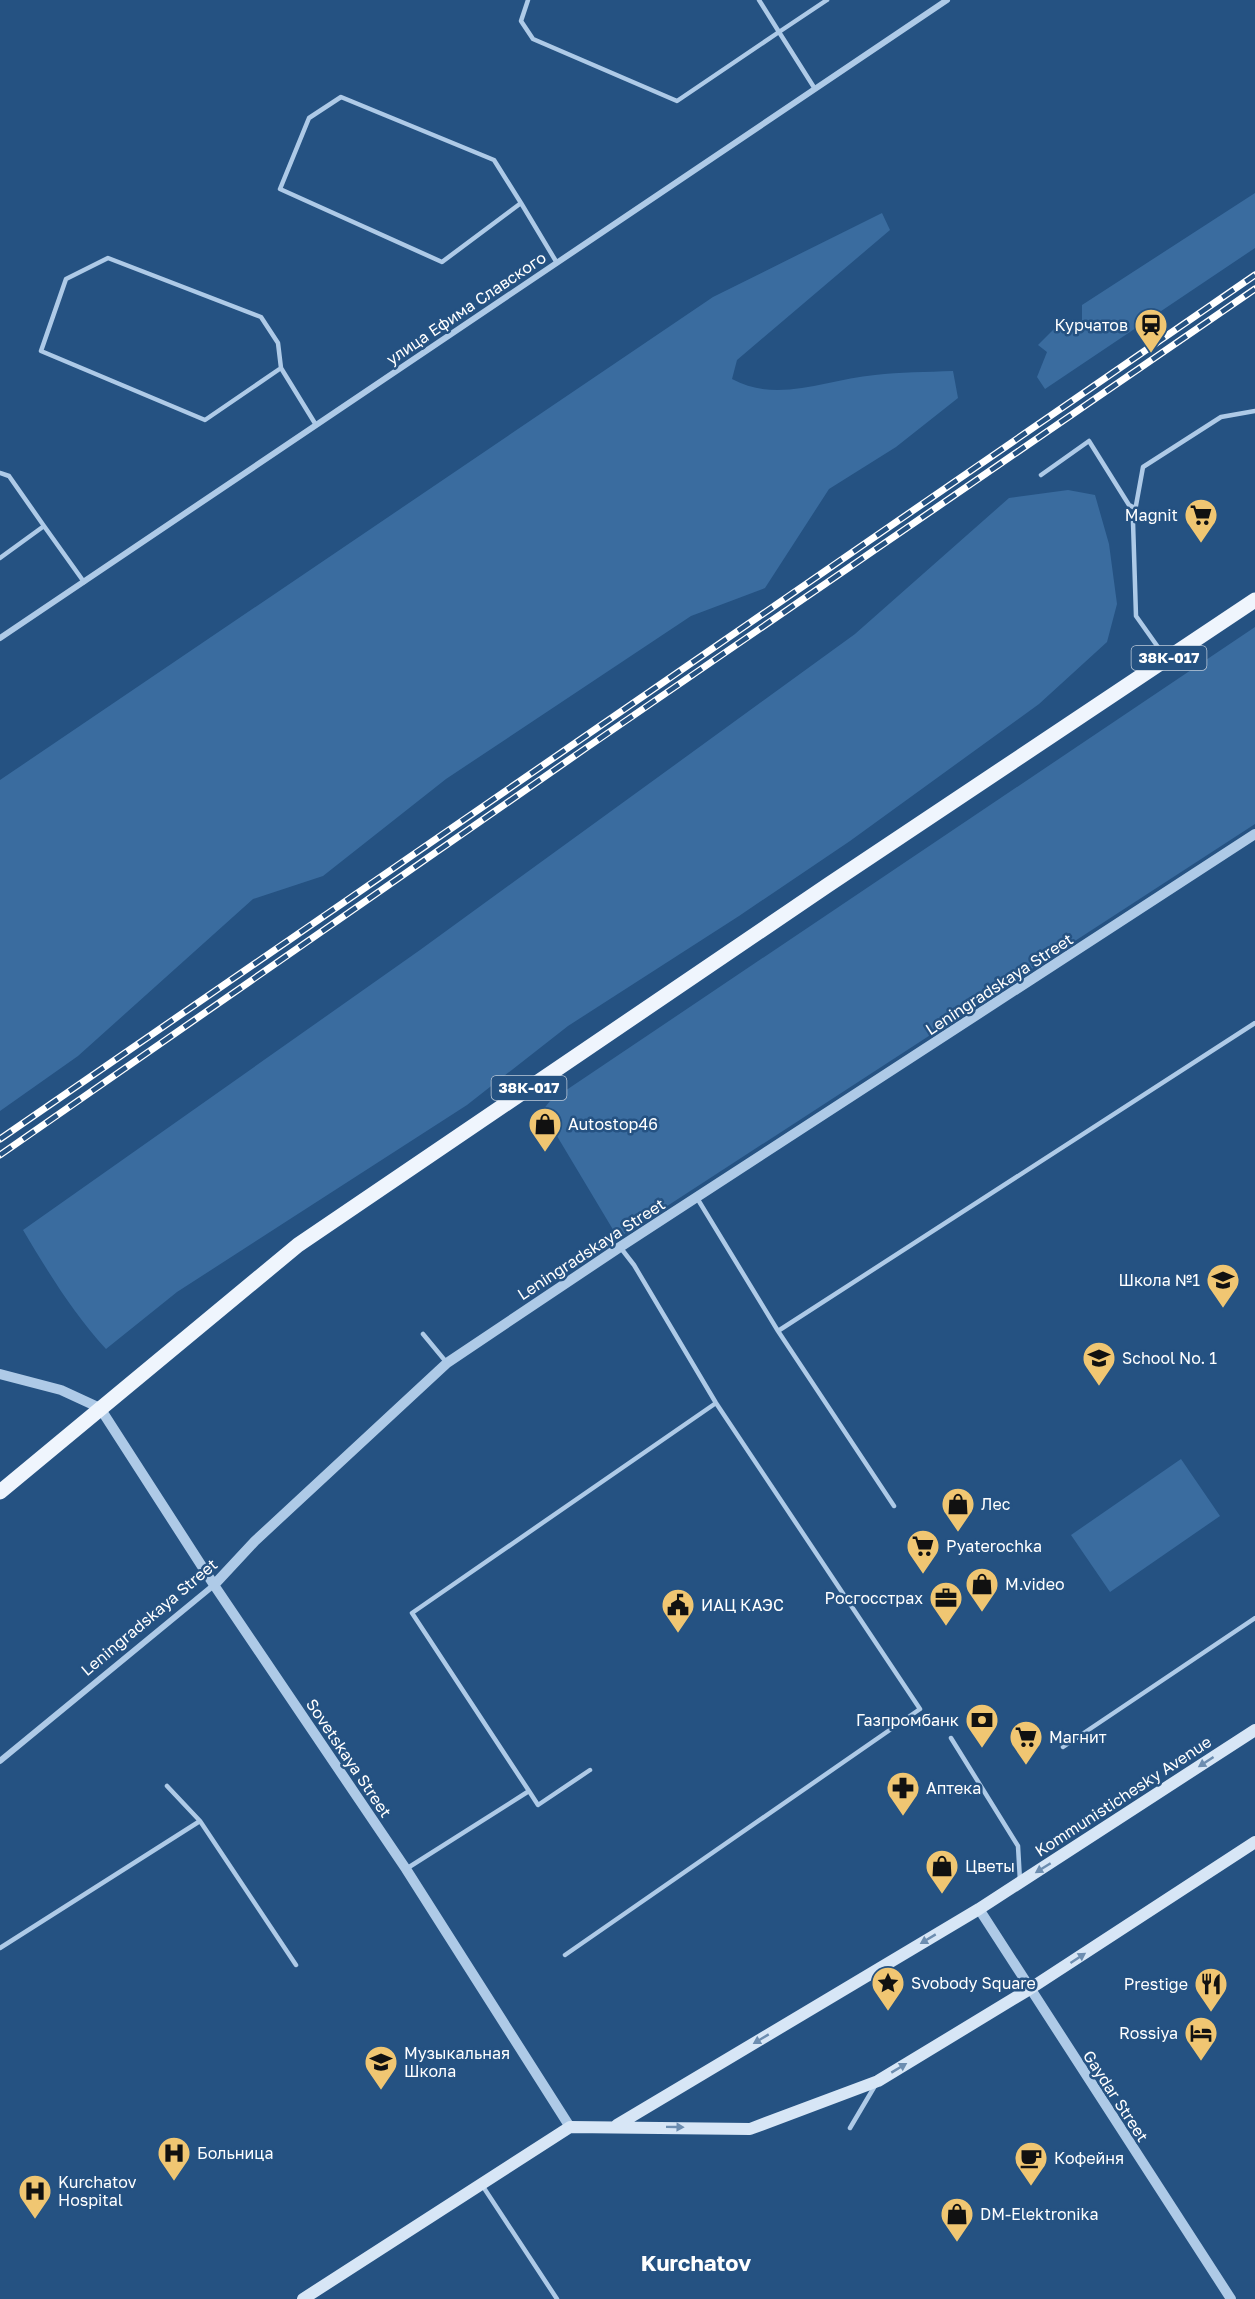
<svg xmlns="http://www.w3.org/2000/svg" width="1255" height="2299" font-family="'Golos Text',sans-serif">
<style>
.green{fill:#3a6c9f}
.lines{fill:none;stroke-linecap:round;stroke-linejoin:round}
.service{stroke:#aecae7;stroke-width:4.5}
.minor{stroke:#aecae7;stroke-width:6}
.tertiary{stroke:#aecae7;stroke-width:10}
.secondary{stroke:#d7e6f6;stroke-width:12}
.primary{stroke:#eff5fd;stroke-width:15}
.rail-casing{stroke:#fff;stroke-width:7}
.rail{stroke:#255282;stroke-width:4.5;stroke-dasharray:14;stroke-linecap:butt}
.oneway{fill:#6c8db0}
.labels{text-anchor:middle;stroke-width:5;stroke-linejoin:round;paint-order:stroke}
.shield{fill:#255282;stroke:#becbda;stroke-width:1.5}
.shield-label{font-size:15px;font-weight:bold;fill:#fff}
.street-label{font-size:16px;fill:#fff;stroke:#255282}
.poi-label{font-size:16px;fill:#fff;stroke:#255282;text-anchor:start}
.district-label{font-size:22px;font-weight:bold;fill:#fff;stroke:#255282}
</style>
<rect width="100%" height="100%" fill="#255282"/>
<path class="green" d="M1255,193v55l-210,141 -8,-12 10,-25 -9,-7 21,-21 11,10 12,-11v-18z
M882,213l8,17 -153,130 -5,19c46,25 95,0 143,-4 25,-3 52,-3 78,-4l5,27 -62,49 -67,42 -64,99 -74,28 -245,163 -123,97 -70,23 -175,157 -78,55v-331l713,-483z
M1068,490l27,5 14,49 8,60 -10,38 -68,62 -189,137 -111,75 -171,110 -101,79 -290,187 -71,57c-33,-36 -58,-77 -83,-119l397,-280 435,-316 154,-136z
M1255,627v197l-637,414 -76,-127 8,-10z
M1181,1459l39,57 -110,76 -39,-57z"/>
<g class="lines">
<path class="service" d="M528,0l-7,21 12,18 144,62 102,-69 36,57
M759,0l20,32 48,-32
M521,203l-27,-43 -153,-63 -32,21 -29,71 162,73 79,-59 36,60
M281,368l-3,-25 -17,-26 -153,-59 -42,21 -25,72 164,69 76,-52 35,57
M0,473l9,3 35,50
M1041,475l48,-34 40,64 6,3
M0,558l44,-32 40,56
M1165,657l-29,-41 -3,-94 10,-55 78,-50 34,-6
M697,1198l81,133 116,175
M778,1331l477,-308
M423,1334l24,29
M951,1738l67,108 2,35
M1063,1747l192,-129
M529,1791l-117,-178 304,-210
M200,1821l96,144
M406,1869l123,-78 9,14 52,-35
M0,1948l200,-127 -33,-35
M565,1955l355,-246 -204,-306 -82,-138 -14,-18
M850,2128l26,-44
M482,2185l75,114"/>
<path class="minor" d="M0,638l947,-638
M0,1761l214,-176"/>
<path class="tertiary" d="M0,1374l61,16 39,18 114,177 192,284 164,258
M214,1585l41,-44 192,-178 173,-116 635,-413
M979,1909l252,390"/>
<path class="secondary" d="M617,2125l362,-216 276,-179
M303,2299l267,-172 180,2 128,-48 150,-91 227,-148"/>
<path class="primary" d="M0,1492l298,-247 530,-360 427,-285"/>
<g class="rail-casing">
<path id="rail" d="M0,1139l1255,-864
M0,1155l586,-407 669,-459"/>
</g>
<use href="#rail" class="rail"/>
</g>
<defs><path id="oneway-solid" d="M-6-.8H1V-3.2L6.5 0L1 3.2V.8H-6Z" transform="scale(1.5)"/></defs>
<g class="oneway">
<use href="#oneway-solid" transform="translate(1206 1762) rotate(147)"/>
<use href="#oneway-solid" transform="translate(1043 1868) rotate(148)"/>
<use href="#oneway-solid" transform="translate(928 1939) rotate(149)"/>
<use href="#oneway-solid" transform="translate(1078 1958) rotate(-33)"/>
<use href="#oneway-solid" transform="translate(761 2039) rotate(149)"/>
<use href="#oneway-solid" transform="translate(899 2068) rotate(-31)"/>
<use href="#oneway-solid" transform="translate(675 2127) rotate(1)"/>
</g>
<defs>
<g id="station-pin" transform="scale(1.725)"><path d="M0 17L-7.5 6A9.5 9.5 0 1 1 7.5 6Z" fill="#f0c672" stroke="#255282"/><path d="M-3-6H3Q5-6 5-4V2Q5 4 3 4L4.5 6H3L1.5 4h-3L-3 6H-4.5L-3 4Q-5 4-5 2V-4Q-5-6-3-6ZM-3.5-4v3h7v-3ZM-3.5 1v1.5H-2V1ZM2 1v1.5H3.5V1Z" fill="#111"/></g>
<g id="supermarket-pin" transform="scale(1.725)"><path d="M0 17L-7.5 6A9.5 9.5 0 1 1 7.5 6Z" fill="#f0c672" stroke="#255282"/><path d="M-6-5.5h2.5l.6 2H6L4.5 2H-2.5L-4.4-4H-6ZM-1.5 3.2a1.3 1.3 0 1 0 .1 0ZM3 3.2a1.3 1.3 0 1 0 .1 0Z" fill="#111"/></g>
<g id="shop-pin" transform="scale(1.725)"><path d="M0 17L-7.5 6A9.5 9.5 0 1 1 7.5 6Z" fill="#f0c672" stroke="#255282"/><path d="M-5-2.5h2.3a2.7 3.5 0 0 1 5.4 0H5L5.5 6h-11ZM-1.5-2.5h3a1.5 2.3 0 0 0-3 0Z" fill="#111"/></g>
<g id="school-pin" transform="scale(1.725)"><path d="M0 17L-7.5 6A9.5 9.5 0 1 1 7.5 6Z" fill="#f0c672" stroke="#255282"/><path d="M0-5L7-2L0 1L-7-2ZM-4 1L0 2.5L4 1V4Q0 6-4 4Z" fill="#111"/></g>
<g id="office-pin" transform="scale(1.725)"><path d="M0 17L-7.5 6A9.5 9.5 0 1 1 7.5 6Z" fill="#f0c672" stroke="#255282"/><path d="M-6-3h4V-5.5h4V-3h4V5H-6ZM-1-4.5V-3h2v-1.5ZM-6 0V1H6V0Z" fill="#111"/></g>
<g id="civic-pin" transform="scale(1.725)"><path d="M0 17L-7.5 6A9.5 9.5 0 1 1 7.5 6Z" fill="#f0c672" stroke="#255282"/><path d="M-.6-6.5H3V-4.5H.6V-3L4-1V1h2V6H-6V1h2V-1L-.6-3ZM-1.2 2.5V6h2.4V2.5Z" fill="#111"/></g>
<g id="bank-pin" transform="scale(1.725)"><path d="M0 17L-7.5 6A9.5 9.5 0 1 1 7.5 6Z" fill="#f0c672" stroke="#255282"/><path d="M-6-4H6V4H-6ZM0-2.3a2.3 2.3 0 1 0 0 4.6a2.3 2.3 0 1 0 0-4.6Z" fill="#111"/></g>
<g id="pharmacy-pin" transform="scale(1.725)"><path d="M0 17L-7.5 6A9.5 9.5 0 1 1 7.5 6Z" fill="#f0c672" stroke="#255282"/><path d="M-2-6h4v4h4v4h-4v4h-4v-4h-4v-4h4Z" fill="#111"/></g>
<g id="sight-pin" transform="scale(1.725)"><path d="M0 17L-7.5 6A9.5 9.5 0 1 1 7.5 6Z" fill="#f0c672" stroke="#255282"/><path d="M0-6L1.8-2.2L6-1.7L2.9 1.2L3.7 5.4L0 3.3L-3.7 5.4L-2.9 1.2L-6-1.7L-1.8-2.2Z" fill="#111"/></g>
<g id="restaurant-pin" transform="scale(1.725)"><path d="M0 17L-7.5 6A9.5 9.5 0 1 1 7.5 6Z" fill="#f0c672" stroke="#255282"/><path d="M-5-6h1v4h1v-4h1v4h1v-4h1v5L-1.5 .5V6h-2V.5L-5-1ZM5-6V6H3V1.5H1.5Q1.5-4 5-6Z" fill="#111"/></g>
<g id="hotel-pin" transform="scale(1.725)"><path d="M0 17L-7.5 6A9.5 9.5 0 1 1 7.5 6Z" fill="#f0c672" stroke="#255282"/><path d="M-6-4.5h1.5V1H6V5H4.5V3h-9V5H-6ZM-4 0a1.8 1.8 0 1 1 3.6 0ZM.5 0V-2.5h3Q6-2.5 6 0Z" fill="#111"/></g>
<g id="university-pin" transform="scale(1.725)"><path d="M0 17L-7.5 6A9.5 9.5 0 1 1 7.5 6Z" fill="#f0c672" stroke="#255282"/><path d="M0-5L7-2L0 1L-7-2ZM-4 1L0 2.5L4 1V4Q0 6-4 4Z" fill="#111"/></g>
<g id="hospital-pin" transform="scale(1.725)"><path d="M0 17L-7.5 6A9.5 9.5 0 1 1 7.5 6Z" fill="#f0c672" stroke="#255282"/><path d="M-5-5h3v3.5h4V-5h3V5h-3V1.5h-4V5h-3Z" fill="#111"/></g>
<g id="cafe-pin" transform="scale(1.725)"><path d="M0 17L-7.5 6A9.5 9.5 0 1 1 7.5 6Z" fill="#f0c672" stroke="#255282"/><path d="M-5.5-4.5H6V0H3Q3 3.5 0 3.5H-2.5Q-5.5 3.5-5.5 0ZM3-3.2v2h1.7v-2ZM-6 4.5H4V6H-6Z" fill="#111"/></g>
</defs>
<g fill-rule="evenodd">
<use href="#station-pin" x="1151" y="325"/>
<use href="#supermarket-pin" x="1201" y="515"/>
<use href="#shop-pin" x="545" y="1124"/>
<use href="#school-pin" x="1223" y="1280"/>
<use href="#school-pin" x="1099" y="1358"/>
<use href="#shop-pin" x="958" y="1504"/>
<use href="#supermarket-pin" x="923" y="1546"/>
<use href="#shop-pin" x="982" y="1584"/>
<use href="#office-pin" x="946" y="1598"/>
<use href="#civic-pin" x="678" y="1605"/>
<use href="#bank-pin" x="982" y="1720"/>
<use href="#supermarket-pin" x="1026" y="1737"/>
<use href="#pharmacy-pin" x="903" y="1788"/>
<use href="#shop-pin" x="942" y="1866"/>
<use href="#sight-pin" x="888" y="1983"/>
<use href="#restaurant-pin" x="1211" y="1984"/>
<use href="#hotel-pin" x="1201" y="2033"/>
<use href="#university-pin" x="381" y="2062"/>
<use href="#hospital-pin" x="174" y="2153"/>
<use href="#cafe-pin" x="1031" y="2158"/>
<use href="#hospital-pin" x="35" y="2191"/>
<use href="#shop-pin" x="957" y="2214"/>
</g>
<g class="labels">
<g class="shield">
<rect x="1131.5" y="646" width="75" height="24" rx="4.5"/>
<rect x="491.5" y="1076" width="75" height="24" rx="4.5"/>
</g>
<g class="shield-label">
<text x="1169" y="663">38К-017</text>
<text x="529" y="1093">38К-017</text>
</g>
<g class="street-label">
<text transform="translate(466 308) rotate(-34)" y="6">улица Ефима Славского</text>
<text transform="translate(999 984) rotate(-33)" y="6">Leningradskaya Street</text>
<text transform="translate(591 1249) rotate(-33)" y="6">Leningradskaya Street</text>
<text transform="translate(149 1617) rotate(-40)" y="6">Leningradskaya Street</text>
<text transform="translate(349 1758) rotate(56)" y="6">Sovetskaya Street</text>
<text transform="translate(1123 1796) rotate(-33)" y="6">Kommunistichesky Avenue</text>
<text transform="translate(1116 2096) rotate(57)" y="6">Gaydar Street</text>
</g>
<g class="poi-label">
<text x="1128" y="331" text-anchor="end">Курчатов</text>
<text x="1178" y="521" text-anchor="end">Magnit</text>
<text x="568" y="1130">Autostop46</text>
<text x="1200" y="1286" text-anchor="end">Школа №1</text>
<text x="1122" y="1364">School No. 1</text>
<text x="981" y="1510">Лес</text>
<text x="946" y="1552">Pyaterochka</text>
<text x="1005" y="1590">M.video</text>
<text x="923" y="1604" text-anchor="end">Росгосстрах</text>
<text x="701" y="1611">ИАЦ КАЭС</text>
<text x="959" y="1726" text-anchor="end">Газпромбанк</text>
<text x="1049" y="1743">Магнит</text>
<text x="926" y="1794">Аптека</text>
<text x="965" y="1872">Цветы</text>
<text x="911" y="1989">Svobody Square</text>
<text x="1188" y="1990" text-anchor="end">Prestige</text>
<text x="1178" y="2039" text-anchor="end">Rossiya</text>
<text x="404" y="2059">Музыкальная<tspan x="404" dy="18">Школа</tspan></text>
<text x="197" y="2159">Больница</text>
<text x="1054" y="2164">Кофейня</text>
<text x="58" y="2188">Kurchatov<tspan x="58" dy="18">Hospital</tspan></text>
<text x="980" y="2220">DM-Elektronika</text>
</g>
<g class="district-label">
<text x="696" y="2271">Kurchatov</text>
</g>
</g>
</svg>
